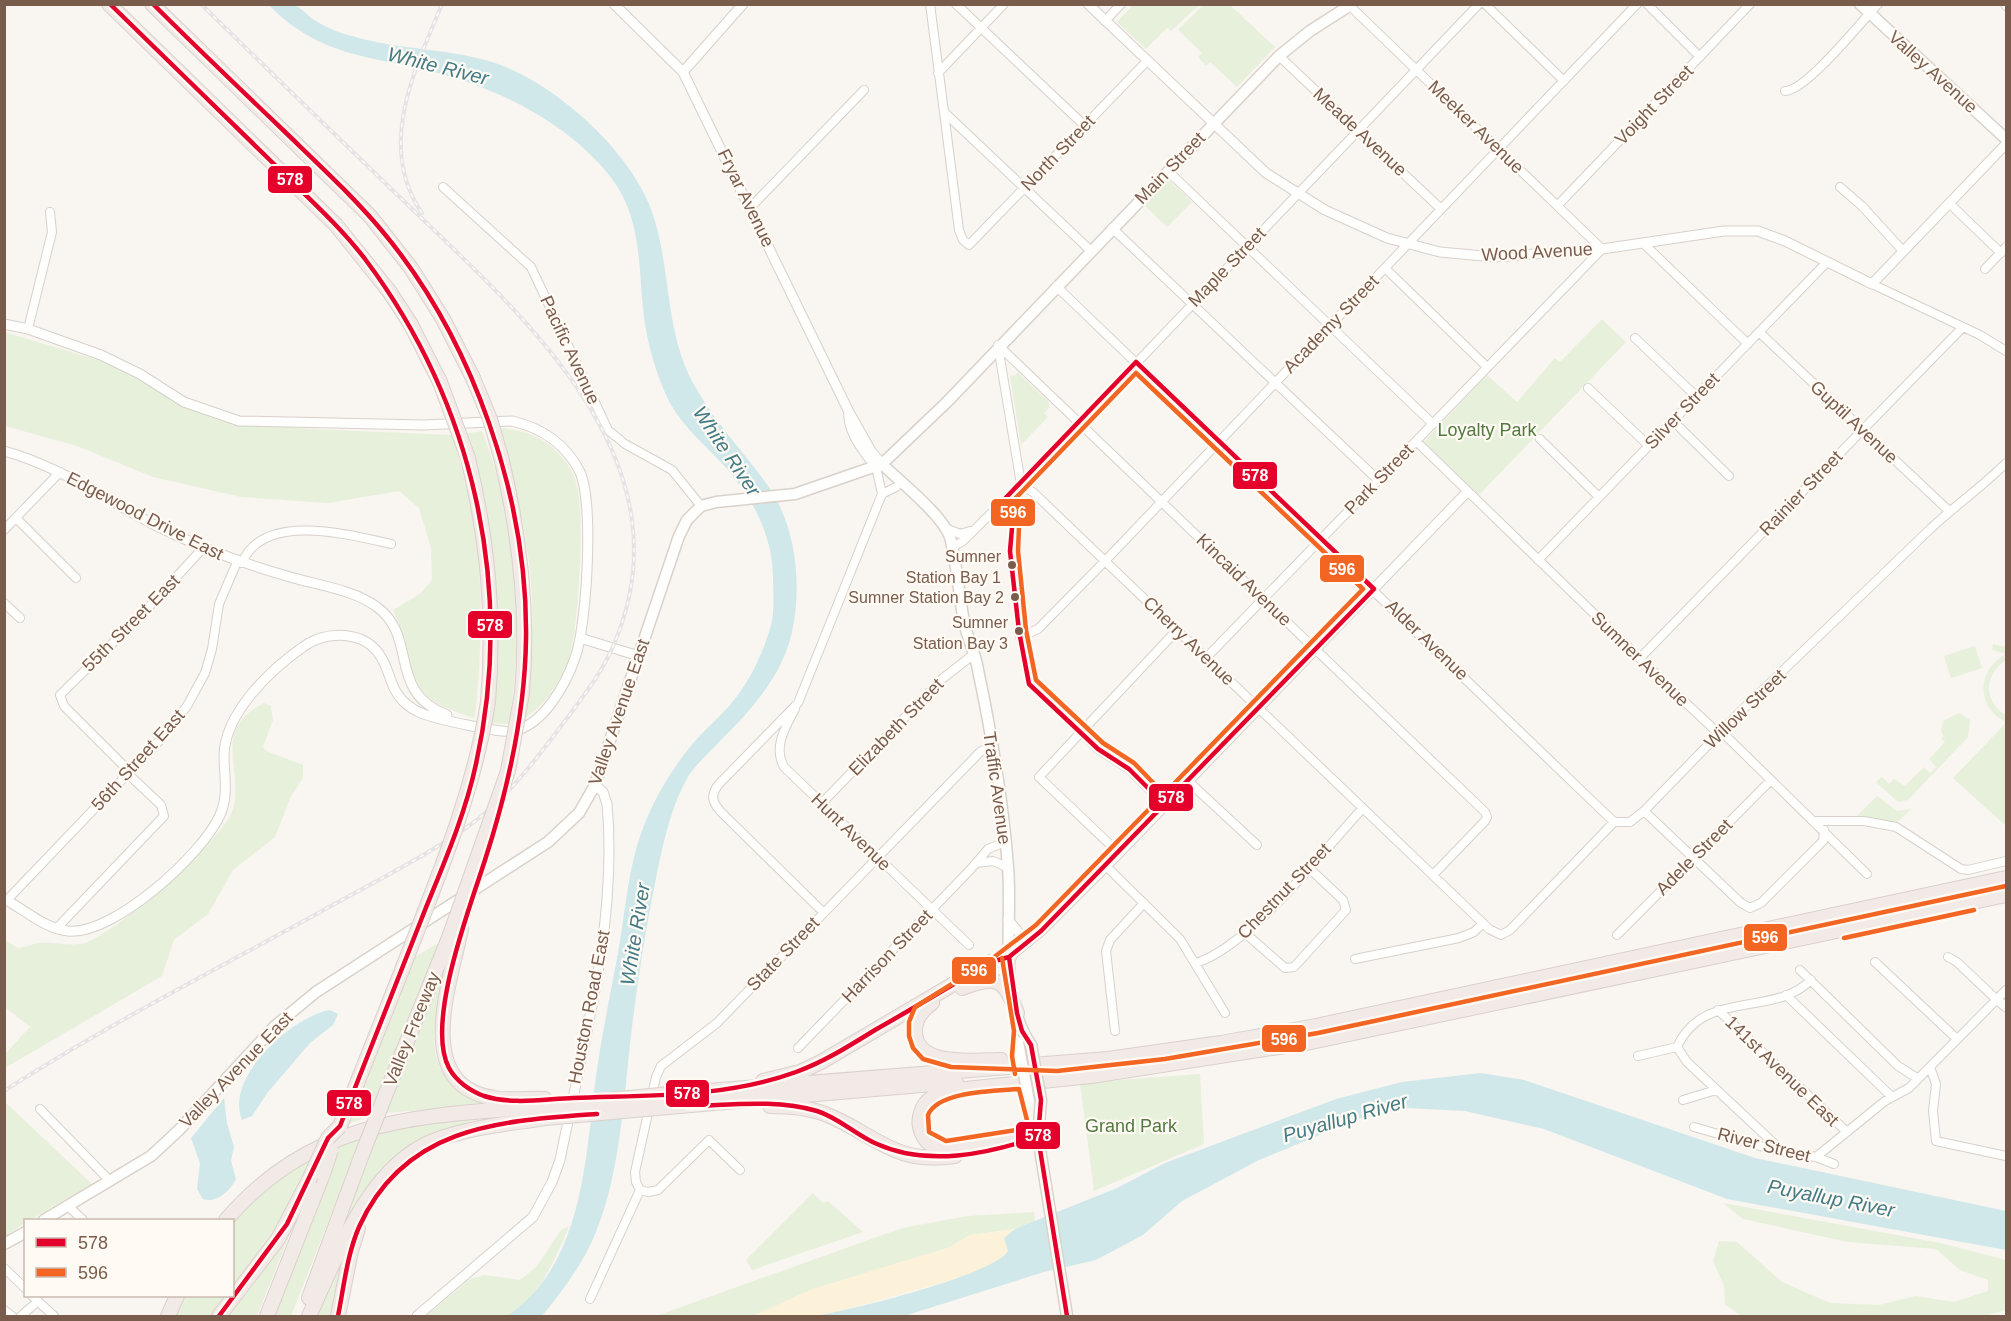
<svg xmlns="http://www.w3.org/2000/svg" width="2011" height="1321" font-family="Helvetica,sans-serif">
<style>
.green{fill:#e7f0db}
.sand{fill:#fbf2d9}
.water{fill:#d0e8ea}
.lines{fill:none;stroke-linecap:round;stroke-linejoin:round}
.minor-casing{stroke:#d7d1cb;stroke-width:10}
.tertiary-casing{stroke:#d7d1cb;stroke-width:11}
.secondary-casing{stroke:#d9d2cb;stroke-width:13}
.motorway-casing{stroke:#dad1cc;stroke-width:16}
.minor{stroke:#fefefd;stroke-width:8}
.tertiary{stroke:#fefefd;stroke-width:9}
.secondary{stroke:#fefefd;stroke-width:10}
.motorway{stroke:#f2eae7;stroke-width:14}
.rail-casing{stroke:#e6e3e7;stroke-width:4}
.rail{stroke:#fffaf3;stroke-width:1.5;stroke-dasharray:4.5;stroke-linecap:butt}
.secondary-bridge-casing{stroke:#d9d2cb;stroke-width:13;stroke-linecap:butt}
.motorway-bridge-casing{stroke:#dad1cc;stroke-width:16;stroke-linecap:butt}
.secondary-bridge{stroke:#fefefd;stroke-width:10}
.motorway-bridge{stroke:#f2eae7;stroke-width:14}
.bus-1-casing{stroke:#fffaf3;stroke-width:9}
.bus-2-casing{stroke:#fffaf3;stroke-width:9}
.bus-1{stroke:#e4002b;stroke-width:4.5}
.bus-2{stroke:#f26522;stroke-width:4.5}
.bus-dot{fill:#7a5c4d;stroke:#fffaf3;stroke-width:2}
.labels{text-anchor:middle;stroke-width:4.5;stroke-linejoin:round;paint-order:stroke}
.bus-label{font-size:16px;fill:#7a5c4d;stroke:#fffaf3;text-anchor:end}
.street-label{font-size:18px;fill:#7a5c4d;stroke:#fffaf3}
.park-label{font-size:18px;fill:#537a41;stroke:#fffaf3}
.water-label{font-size:20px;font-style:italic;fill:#437c86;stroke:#fffaf3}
.line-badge{stroke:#fffaf3;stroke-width:2}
.badge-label{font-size:16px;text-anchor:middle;font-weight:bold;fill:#fff}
</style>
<rect width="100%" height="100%" fill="#f9f5f0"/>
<path class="green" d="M1133,5v-1l66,1 -28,26 -4,-3 -21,21 -29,-27z
M1203,5h27l45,42 -38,40 -27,-25 -4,4 -8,-9 4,-4 -24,-23z
M1167,178l25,24 -25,25 -24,-23z
M1602,319l24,23 -147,153 -55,-53 63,-67 30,27 38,-44 5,4z
M4,332l101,30 92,49 26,10 88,8 142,6c6,23 12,45 17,67 15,71 12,145 5,216 -78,-22 -54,-46 -82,-108l27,-16 12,-14 -1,-32 -12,-40 -20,-17 -71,12 -87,-6 -88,-20 -76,-31 -72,-20z
M1017,372l31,29 2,6 -6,6 4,4 -27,28 -11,-69 6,-1z
M496,428c30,1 57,12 73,39 6,9 9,20 10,30 4,31 0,137 -11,164 -8,22 -24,46 -44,57 17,-107 8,-188 -28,-290z
M482,431c36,91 42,196 27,293l-20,-1c3,-29 8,-58 8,-87 0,-70 -13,-135 -32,-202z
M1993,644l13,3v13c-22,13 -23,43 0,55v7c-31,-15 -29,-53 0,-68l-14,-4z
M1975,646l7,22 -31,10 -7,-22z
M264,703l7,3 2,14 -10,27 3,4 37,14v13l-12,18 -16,41 -42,33 -25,44 -34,26 -12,36 -157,92v-14l25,-27 -25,-20v-67l13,8c7,-1 15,-4 22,-5 15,-1 29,4 45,0 31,-10 139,-103 148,-134 11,-41 -23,-79 31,-106z
M1959,713l11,7 -2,17 -60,63 -10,2 -22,-20 6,-5 7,7 5,-5 11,7 19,-19 6,6 6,-6 -7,-8 16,-17 -4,-4 3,-2 -3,-5 2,-10z
M2006,723v103l-53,-48z
M1877,796l20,15 14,-2 -16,15 -40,-6z
M453,940c-12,65 -51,141 39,164l-106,9z
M439,943l-70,174 -22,7 64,-165z
M1200,1074l4,70 -110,47 -14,-108z
M4,1101l88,83 -62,36h-4l-1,3 -20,13z
M488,1116c-65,18 -108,48 -143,106l33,-89 36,-8z
M362,1136l-71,180h-19l67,-172z
M314,1156l-43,82 -38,50 -1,-68 50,-44z
M813,1193l10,10 5,-2 35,31 -111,38 -6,-10z
M1723,1203l217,40 66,17v50l-21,6h-243l-17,-11 -1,-19 -11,-25 6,-20 18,1 45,40 48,21 49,2 36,-9 39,6 34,-11v-11l-28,-10 -24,-21 -88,-7 -105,-23z
M1034,1212l1,9 -20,8 -45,6 -20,12 -198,69h-96l246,-88 66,-12z
M295,1221l-38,95h-32z
M569,1226c-9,24 -35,83 -63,90 -15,4 -62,0 -80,0l44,-37 15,-4 35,5 17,-14 24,-36z
M347,1250l-14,66h-17z
M182,1296h45l-16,20h-38z"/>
<path class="sand" d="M1015,1229l-11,9 4,13 -11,12 -29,12 -141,40 -75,1 60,-27 138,-42 20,-12z"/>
<path class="water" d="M269,5c7,0 19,-3 25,0 7,2 14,11 20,15 12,7 24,13 38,16 46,14 94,12 140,26 60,19 133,84 157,142 23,57 14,122 43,177 20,38 49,68 74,102 29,39 36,97 27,144 -8,45 -39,80 -70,111 -11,12 -25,24 -34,37 -18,30 -26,70 -33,103 -10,49 -18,99 -24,149 -8,65 -11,144 -36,205 -13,32 -33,58 -54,84h-35c79,-53 78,-163 90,-247 6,-41 15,-82 22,-122 5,-30 8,-61 15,-90 10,-40 30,-78 56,-110 12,-15 27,-27 40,-42 19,-22 33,-51 41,-80 4,-15 2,-34 2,-49 -1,-40 -19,-75 -44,-105 -21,-24 -49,-45 -63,-76 -10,-22 -17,-47 -21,-71 -8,-53 0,-104 -36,-149 -41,-52 -112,-87 -175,-103 -64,-16 -116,-16 -165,-67z
M330,1010l8,4 -5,11 -23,18 -42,49 -16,24 -10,4c-18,-43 51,-104 88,-110z
M1481,1073l43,7 231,78 251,53v39l-279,-51 -183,-70 -79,-18 -58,-3 -46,10 -102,42 -77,41 -39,34 -47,25 -52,12 -140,44h-89c33,-5 179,-41 193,-65l-4,-13 11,-9 102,-41 48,-25 171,-64 66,-17z
M224,1098l3,25 7,24 -3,14 5,18c-6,12 -20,25 -33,20l-6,-10 3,-26 -9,-25z"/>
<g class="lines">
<g class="minor-casing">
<path id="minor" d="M930,4l14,108 146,138
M956,4l129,122
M1485,4l79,77
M1647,4l53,53
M2005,4l1,2
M1105,21l16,-17
M1279,56l162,153
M938,73l66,-69
M1785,91c21,0 76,-69 93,-87
M944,112l15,118 4,10 6,5 178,-184
M1168,171l265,253
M443,187l88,80 77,163 17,14 47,26 29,36
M1840,187l22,19 41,45
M1950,204l51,49
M1558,205l192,-201
M751,207l113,-117
M1112,228l266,252
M1643,243l105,101
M1385,268l102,99
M1985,269l21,-22
M1872,284l108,51 26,16
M1056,286l558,536
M28,329l24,-97 -2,-20
M1759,332l190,179
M1635,338l62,59
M998,345l487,467 2,5 -2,4 -52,54
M998,346l23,138
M1588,388l61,58
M1673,421l56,55
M1540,439l59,58
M1416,441l270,262 32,30 8,3 141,138
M876,467l6,27
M1021,484l13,9 455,436 12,6 9,-5 104,-108h16l14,-11 96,-99 187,-180c26,-25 54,-44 79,-69
M16,518l60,60
M945,528l15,6 10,-3
M4,530l56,-58
M951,548l12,-7 58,-57 458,-480
M1538,560l288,-297
M242,563c21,-52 109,-28 149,-19
M4,603l16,15
M1020,637l18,-8 67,-68 532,-557
M1206,658l396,-409 -252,-243
M1640,658l323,-331
M795,709c-10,19 -22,38 -11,58l185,178
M1081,732l17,17 31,20 36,36
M129,771l-65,-65 -4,-11 86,-85 57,-62
M1188,781l69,64
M822,803l120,-124 32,-25
M1644,811l97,92 9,5 11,-5 62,-62 1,-11
M1815,821h49l32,6 65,42 7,1 38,-9
M1119,853l-80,-76 138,-147
M976,863l17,-2 16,7
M1106,866l74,73 45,74
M7,900l154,-161 26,-33 18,-33 7,-24 7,-45 18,-42
M823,912l-102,-100c-9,-10 -11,-17 -2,-28l79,-81 84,-209 14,-7
M56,929l108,-113 -3,-11 -34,-32
M1245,933l40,35 9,-1 52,-57 -3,-10 -34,-32
M1617,935l154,-155
M1948,957l9,5 40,38
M1355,959l104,-21 15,-6 9,-9
M1875,962l82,77
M1196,963c54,-17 126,-111 167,-155
M1800,970l98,96 19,12
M1786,995l106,102
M1718,1010l129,122
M1115,1031l-9,-80 4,-11 34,-37
M1677,1047c27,-59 96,-29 134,-67
M1677,1047l10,15 94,88
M798,1048l172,-178 18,-21 17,-7
M1638,1056l39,-9
M1930,1067l6,17 -3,27 3,30 70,15
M1683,1100l33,-10
M40,1109l70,72
M1694,1127l80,23 42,7 18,7
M1816,1157l69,-56 24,-13 97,-98
M640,1190l-4,-8 -1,-10 21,-95 5,-11 56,-43 264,-272 12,-3
M640,1190l8,2 10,-2 51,-50 31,30
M68,1206l15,14
M4,1268l22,21
M32,1296l22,20
M590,1299l50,-109
M4,1310l8,6
M21,1316l17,-15"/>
</g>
<g class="tertiary-casing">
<path id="tertiary" d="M614,4l69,68 166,340 22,39 11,13
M1088,4l178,169 59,37 62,28 53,14 54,5 108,-8 122,-18h34l27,10 87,43 134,-140
M683,72l60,-68
M4,324l24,5 73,26 39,19 44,28 55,19 185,4 88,-4c30,7 54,23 68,51 14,32 7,153 -5,186 -9,26 -32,68 -62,73 -12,3 -80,-13 -92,-18 -7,-3 -13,-7 -18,-12 -13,-13 -13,-30 -22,-44 -16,-27 -55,-27 -78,-10 -33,23 -78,66 -79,108 0,20 5,40 -4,60 -17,39 -107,121 -152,116 -25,-3 -42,-21 -64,-32
M849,412c-2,20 16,41 27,55
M4,451c55,15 101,48 151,74 43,22 86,38 132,51 28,9 66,13 90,31 42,31 9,84 70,108
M580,638l59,18
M1008,920l14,16 14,-3
M1009,957l32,-26 78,-78 348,-361
M1997,1000l9,7
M417,1316l116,-99 19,-35 8,-22c23,-115 58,-238 47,-356l-4,-12 -8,-7"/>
</g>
<g class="secondary-casing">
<path id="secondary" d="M1860,4l146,135
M882,464c17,17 65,54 69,77 6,26 8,54 13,81 3,15 10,28 13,43 14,66 26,135 31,202 5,56 -11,128 23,178
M1041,1100l-3,37 29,179
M44,1220l107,-64 28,-26 96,-104 41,-34 232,-150 31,-29 16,-28 84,-249 8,-16 14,-14 15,-4 79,-8 87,-30 65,-62 332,-346 31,-25 42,-27
M4,1244l22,-12"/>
</g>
<g class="motorway-casing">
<path id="motorway" d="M109,4l227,221 53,66 21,32 30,59
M152,4l218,212 41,52 32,51 30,59
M501,457c19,78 28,156 21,236
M468,458c20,84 27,158 20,244
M461,929c-10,53 -50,156 33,169 16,3 34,0 51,1
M962,988c34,-13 42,-11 55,25
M932,1003c-9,6 -16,14 -17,26 -2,40 61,31 86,31
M763,1081l37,-9 21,-10 170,-100 18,-5
M670,1094l438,-35 113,-16 95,-17 690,-148
M385,1096l65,-161
M770,1106c18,0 37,1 55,8 51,20 67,51 130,42
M668,1107l288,-25
M340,1126l62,-156
M1038,1137c-32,-4 -67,16 -96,12 -18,-3 -27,-23 -20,-39 4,-11 14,-15 24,-19l145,-15 220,-34 695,-147
M226,1220c90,-104 195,-104 322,-114
M309,1298l52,-141
M168,1316l9,-20
M219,1316l59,-77 31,-59
M267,1316l56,-142
M309,1316c28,-59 58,-148 124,-175 37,-14 74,-17 112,-23
M338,1316l13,-65 7,-22"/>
</g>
<use href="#minor" class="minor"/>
<use href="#tertiary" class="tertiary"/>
<use href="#secondary" class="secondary"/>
<use href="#motorway" class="motorway"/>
<g class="rail-casing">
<path id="rail" d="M422,213c-46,-67 -7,-143 20,-209
M4,1091c103,-66 211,-121 318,-180 48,-27 99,-52 144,-83 42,-30 71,-70 102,-111 17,-23 35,-46 46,-73 77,-180 -85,-323 -202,-435 -70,-68 -141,-136 -211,-205"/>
</g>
<use href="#rail" class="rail"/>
<g class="secondary-bridge-casing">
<path id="secondary-bridge" d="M1018,1042l11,59
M1031,1045l10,55"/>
</g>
<g class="motorway-bridge-casing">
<path id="motorway-bridge" d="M473,378l17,41 11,38
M440,382l28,76
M450,935l58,-164 14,-78
M402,970c34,-88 71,-174 86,-268
M548,1106l122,-12
M545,1118l123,-11
M361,1157l24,-61
M323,1174l8,-24
M309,1180l19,-42 12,-12"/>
</g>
<use href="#secondary-bridge" class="secondary-bridge"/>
<use href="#motorway-bridge" class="motorway-bridge"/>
<g class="bus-1-casing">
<path id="bus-1" d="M110,4c55,54 111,108 166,162 30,30 63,59 89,93 109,145 150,328 111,505 -11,51 -32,99 -51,146 -28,72 -57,144 -85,216l-12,12 -41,86 -68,92
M153,4c42,42 86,84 129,125 34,33 70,66 101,103 90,108 145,266 143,407 -1,74 -18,150 -41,221 -15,47 -60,163 -36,208 7,13 21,23 35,28 28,9 61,3 89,2 75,-3 152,0 223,-26 28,-10 53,-26 79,-42 39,-22 77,-45 116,-68l18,-5 32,-26 333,-342
M1136,362l238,227
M997,507l12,12 3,9 -2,23 9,80 10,53 69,65 31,20 36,36
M997,507l139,-145
M1009,957l8,56 5,18 9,14 10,55 -3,37 29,179
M689,1106c42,-1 87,-7 128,5 22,7 39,24 60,33 51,23 110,10 161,-7
M338,1316c6,-30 9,-61 21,-89 46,-102 142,-106 238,-113"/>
</g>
<g class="bus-2-casing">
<path id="bus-2" d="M1136,373l227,216 -199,205 -30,-31 -31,-20 -67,-63 -10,-50 -8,-79 1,-24 -3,-12 -9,-8z
M1154,804l-118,121 -47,36 -74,46 -6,15v14l4,12 10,11 28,8 106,4 108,-12 153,-26 688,-147
M1844,938l130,-28
M1002,958l12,73 -2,25 3,18
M1019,1089l10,39 -83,13 -17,-9 -1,-17c10,-24 67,-24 91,-26z"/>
</g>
<use href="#bus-1" class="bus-1"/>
<use href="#bus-2" class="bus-2"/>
</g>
<g class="bus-dot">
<circle cx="1012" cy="565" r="5"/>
<circle cx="1015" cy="597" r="5"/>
<circle cx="1019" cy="631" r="5"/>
</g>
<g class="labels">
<g class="bus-label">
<text x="1001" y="562">Sumner<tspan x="1001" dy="21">Station Bay 1</tspan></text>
<text x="1004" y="603">Sumner Station Bay 2</text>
<text x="1008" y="628">Sumner<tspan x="1008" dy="21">Station Bay 3</tspan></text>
</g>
<g class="street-label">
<text transform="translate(1933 72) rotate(42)" y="6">Valley Avenue</text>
<text transform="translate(1654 105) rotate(-46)" y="6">Voight Street</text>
<text transform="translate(1476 127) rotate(44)" y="6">Meeker Avenue</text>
<text transform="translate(1360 132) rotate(43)" y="6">Meade Avenue</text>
<text transform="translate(1058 153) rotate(-46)" y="6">North Street</text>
<text transform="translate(1170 168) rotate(-46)" y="6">Main Street</text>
<text transform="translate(746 198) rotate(64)" y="6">Fryar Avenue</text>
<text transform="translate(1537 252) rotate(-3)" y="6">Wood Avenue</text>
<text transform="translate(1227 267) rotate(-46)" y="6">Maple Street</text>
<text transform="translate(1331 324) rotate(-46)" y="6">Academy Street</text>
<text transform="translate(570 350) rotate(65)" y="6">Pacific Avenue</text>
<text transform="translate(1682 411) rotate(-46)" y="6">Silver Street</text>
<text transform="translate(1854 422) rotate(43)" y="6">Guptil Avenue</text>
<text transform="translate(1379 479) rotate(-46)" y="6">Park Street</text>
<text transform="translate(1801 493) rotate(-46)" y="6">Rainier Street</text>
<text transform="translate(145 516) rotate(27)" y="6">Edgewood Drive East</text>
<text transform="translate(1244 580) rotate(44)" y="6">Kincaid Avenue</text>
<text transform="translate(131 623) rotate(-45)" y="6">55th Street East</text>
<text transform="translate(1427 640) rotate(44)" y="6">Alder Avenue</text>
<text transform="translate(1189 641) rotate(44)" y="6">Cherry Avenue</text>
<text transform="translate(1640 659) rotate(44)" y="6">Sumner Avenue</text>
<text transform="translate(1745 709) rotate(-44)" y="6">Willow Street</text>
<text transform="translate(619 712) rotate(-71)" y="6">Valley Avenue East</text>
<text transform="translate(896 727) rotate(-46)" y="6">Elizabeth Street</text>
<text transform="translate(138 760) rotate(-48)" y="6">56th Street East</text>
<text transform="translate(997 788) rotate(82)" y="6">Traffic Avenue</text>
<text transform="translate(851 832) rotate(44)" y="6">Hunt Avenue</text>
<text transform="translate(1694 857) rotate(-45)" y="6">Adele Street</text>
<text transform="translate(1284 891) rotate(-46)" y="6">Chestnut Street</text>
<text transform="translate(783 954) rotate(-46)" y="6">State Street</text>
<text transform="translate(887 956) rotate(-46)" y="6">Harrison Street</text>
<text transform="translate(589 1007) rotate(-79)" y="6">Houston Road East</text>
<text transform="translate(412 1029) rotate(-68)" y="6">Valley Freeway</text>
<text transform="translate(236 1070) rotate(-46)" y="6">Valley Avenue East</text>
<text transform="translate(1782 1071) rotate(44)" y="6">141st Avenue East</text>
<text transform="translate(1764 1145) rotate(14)" y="6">River Street</text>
</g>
<g class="park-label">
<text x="1487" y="436">Loyalty Park</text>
<text x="1131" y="1132">Grand Park</text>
</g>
<g class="water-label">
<text transform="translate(438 66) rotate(14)" y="7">White River</text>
<text transform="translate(727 451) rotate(56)" y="7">White River</text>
<text transform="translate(635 934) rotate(-81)" y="7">White River</text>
<text transform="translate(1345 1118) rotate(-16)" y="7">Puyallup River</text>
<text transform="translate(1831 1198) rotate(11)" y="7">Puyallup River</text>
</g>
</g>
<g class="line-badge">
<rect x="267" y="165" width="46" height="29" rx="6" fill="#e4002b"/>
<rect x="1232" y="461" width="46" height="29" rx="6" fill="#e4002b"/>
<rect x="990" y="498" width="46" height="29" rx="6" fill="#f26522"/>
<rect x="1319" y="554" width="46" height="29" rx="6" fill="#f26522"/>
<rect x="467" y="610" width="46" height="29" rx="6" fill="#e4002b"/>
<rect x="1148" y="783" width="46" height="29" rx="6" fill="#e4002b"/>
<rect x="1743" y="923" width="45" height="29" rx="6" fill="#f26522"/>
<rect x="951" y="956" width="46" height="29" rx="6" fill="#f26522"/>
<rect x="1261" y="1024" width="46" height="29" rx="6" fill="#f26522"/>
<rect x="665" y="1079" width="45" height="29" rx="6" fill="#e4002b"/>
<rect x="326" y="1089" width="46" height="28" rx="6" fill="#e4002b"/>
<rect x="1015" y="1121" width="46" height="29" rx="6" fill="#e4002b"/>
</g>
<g class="badge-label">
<text x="290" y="185">578</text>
<text x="1255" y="481">578</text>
<text x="1013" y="518">596</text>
<text x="1342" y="575">596</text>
<text x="490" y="631">578</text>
<text x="1171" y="803">578</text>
<text x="1765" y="943">596</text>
<text x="974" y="976">596</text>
<text x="1284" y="1045">596</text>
<text x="687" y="1099">578</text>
<text x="349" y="1109">578</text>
<text x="1038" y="1141">578</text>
</g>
<rect width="2011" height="1321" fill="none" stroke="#7a5c4d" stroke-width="12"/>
<rect x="24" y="1219" width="210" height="78" fill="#fffaf3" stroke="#cabbb1" stroke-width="1.5"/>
<rect x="36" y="1238" width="30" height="9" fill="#e4002b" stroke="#cabbb1" stroke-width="1.5"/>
<text x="78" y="1249" font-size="18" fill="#7a5c4d">578</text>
<rect x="36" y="1268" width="30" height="9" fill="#f26522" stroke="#cabbb1" stroke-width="1.5"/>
<text x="78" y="1279" font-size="18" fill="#7a5c4d">596</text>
</svg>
